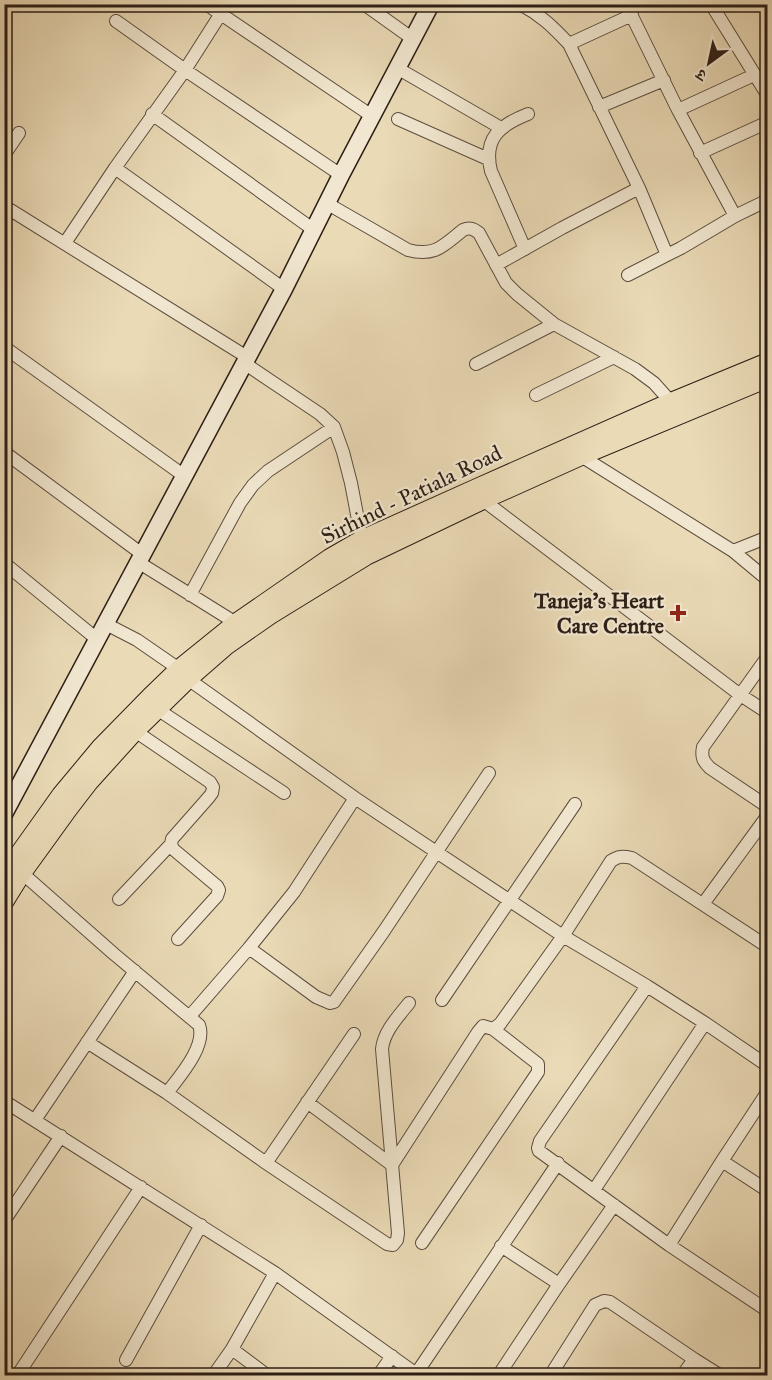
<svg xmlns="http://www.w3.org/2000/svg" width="772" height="1380" font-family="'IM FELL Great Primer','Noto Serif Devanagari',serif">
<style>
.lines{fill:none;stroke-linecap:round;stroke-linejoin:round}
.street-casing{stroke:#5c4d3e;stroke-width:14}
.secondary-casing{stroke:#2c1e16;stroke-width:19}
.primary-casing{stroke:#2c1e16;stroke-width:20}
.street{stroke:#f1e7d0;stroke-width:12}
.secondary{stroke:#f1e7d0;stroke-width:16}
.primary{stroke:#eadab6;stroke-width:18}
.poi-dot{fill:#8f2418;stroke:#f1e7d0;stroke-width:2}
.labels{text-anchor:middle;stroke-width:4.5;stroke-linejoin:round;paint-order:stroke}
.street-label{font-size:22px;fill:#2c1e16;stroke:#f1e7d0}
.poi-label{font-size:22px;font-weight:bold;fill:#2c1e16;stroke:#f1e7d0;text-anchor:end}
</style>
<rect width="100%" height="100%" fill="#eadab6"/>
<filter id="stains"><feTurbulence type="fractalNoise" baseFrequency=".00333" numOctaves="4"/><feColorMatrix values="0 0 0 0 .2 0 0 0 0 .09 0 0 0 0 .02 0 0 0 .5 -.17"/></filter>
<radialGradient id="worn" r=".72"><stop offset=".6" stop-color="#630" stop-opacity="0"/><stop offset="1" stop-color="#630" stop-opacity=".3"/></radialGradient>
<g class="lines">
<g class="street-casing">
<path id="street" d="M206,4l166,112
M364,4l49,35
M520,4c21,11 33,23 49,40l70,144 28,67 -39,20
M626,4l52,106 57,106
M711,4l57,92
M116,21l69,49 156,105
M569,44l63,-29
M397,68l104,60
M599,107l65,-27
M678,110l76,-35
M152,114l162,116
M398,119l90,40
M700,153l68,-31
M4,155l15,-22
M115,168l169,121
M328,204l80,46c27,7 35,-4 55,-20 7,-3 11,-1 16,3l27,50 11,11 37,30 81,45 19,14 17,19
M4,206l243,151
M65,243l50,-75 70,-98 42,-66
M525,249l-34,-78c-8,-33 9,-46 37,-57
M667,255l14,-7 54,-32 33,-16
M496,265l66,-37 77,-40
M4,347l179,128
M244,363l76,51 14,13 9,25 8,31 12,63
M476,364l78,-40
M536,395l78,-38
M4,452l138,102
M581,456l152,95 35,29
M483,500l256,194 29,19
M733,551l35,-14
M138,562l98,61
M4,563l94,77
M190,595l50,-92 13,-18 15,-14 66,-44
M106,624l31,16 42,29
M768,656l-65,91c-2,10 0,14 7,21l58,39
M188,679l167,119 208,138 84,50 58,37 63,43
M157,709l127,84
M171,844l2,5 44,37 2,4 -2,6 -39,43
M22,873l92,81 85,71c8,21 -20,52 -32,68
M119,899l52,-55 1,-5 37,-42 3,-4 1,-6 -3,-5 -6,-4 -69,-47
M703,904l65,-89
M249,948l67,49 14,6 4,-1 50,-71 105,-158
M647,986l-107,155 -2,7 1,3 130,94 99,66
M442,1000l133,-196
M190,1016l59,-68 45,-56 61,-94
M87,1042l80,51 99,70 121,81 6,1 4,-5 1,-7 -16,-184c2,-18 16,-32 27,-46
M4,1101l271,172 144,103
M307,1102l85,63 86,-133 5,-6 10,3 7,-5 63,-88 48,-75c7,-5 12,-5 21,-3l136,89
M35,1120l100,-149
M722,1161l46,30
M266,1163l88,-129
M594,1190l111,-167
M4,1221l57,-85
M422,1243l116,-171v-8l-45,-35
M669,1245l53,-84 46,-70
M501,1246l58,38
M232,1349l36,27
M126,1360l75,-135
M416,1374l142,-211
M17,1376l124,-189
M213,1376l19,-27 43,-76
M378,1376l14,-20
M498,1376l61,-92 55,-79
M550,1376l45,-71 9,-4 6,1 84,57 27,17
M682,1376l12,-17"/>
</g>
<g class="secondary-casing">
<path id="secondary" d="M4,814l280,-525 57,-114 90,-171"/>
</g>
<g class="primary-casing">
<path id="primary" d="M4,875l57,-80 40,-48 49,-50 29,-28 57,-46 94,-65 31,-18 118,-53 192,-85 97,-40
M4,902l18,-29 47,-65 20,-26 46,-51 53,-52 39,-34 43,-30 96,-59 117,-56 98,-44 187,-78"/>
</g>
<use href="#street" class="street"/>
<use href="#secondary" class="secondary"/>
<use href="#primary" class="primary"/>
</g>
<path class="poi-dot" d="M675 604h6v6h6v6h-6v6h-6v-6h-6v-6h6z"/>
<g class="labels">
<g class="street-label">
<text transform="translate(411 494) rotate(-26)" y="8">Sirhind - Patiala Road</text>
</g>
<g class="poi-label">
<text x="664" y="608">Taneja's Heart<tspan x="664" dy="25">Care Centre</tspan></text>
</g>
</g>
<rect width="772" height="1380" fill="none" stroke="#eadab6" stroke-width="24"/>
<rect x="6" y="6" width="760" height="1368" fill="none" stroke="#2c1e16" stroke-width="3"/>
<rect x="12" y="12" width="748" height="1356" fill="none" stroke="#2c1e16" stroke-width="1.5"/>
<g transform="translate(709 63) rotate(213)" stroke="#f1e7d0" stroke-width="4.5" paint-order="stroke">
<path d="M0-4.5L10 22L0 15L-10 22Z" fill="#2c1e16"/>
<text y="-9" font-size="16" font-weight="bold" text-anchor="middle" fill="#2c1e16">उ</text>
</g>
<rect width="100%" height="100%" filter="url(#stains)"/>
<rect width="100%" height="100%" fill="url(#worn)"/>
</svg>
